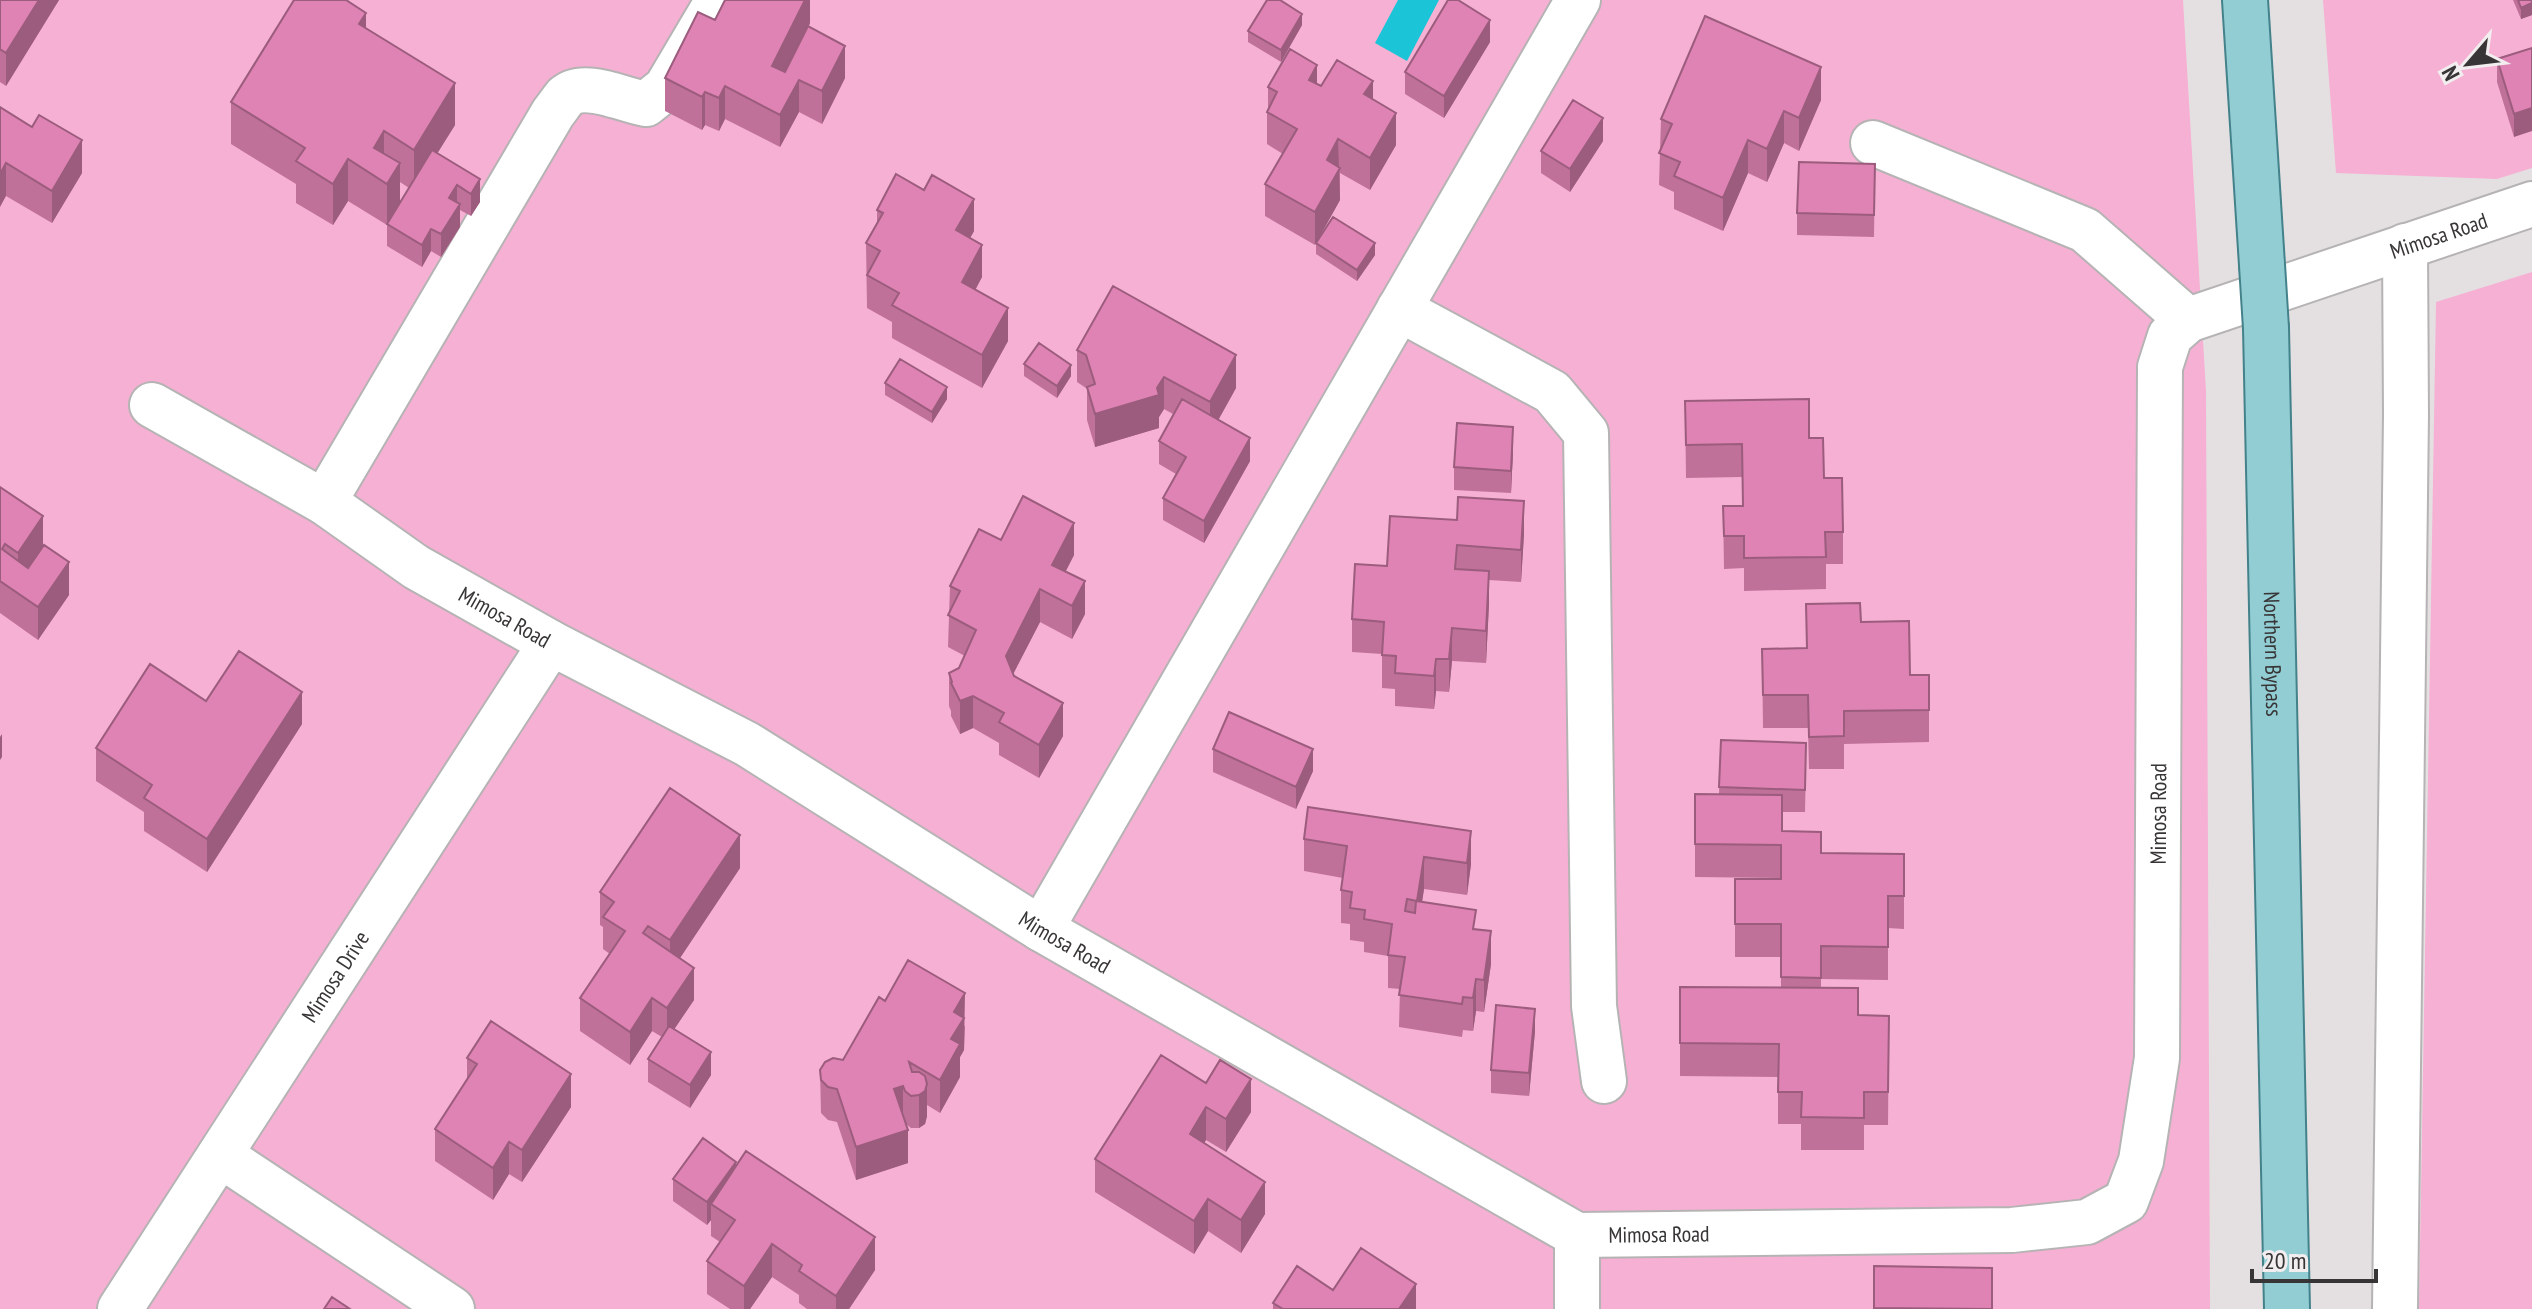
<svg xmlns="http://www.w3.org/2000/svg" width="2532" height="1309" font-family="'PT Sans Narrow',sans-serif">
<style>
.green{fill:#f6b0d3}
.water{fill:#1bc5d7}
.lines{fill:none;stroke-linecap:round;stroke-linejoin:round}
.minor-casing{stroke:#b6b3b4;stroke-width:48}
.major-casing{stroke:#43828a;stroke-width:48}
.minor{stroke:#fff;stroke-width:44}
.major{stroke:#92cdd4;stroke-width:44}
.major-bridge-casing{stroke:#43828a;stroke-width:48;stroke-linecap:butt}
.major-bridge{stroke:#92cdd4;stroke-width:44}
.wall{fill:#bf719a;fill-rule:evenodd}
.shaded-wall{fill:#9b5c7d}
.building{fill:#de83b3;stroke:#9b5c7d;stroke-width:2}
.labels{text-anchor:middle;stroke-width:6;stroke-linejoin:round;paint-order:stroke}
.street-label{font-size:22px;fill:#373536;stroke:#f2eeef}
</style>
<rect width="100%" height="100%" fill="#e4e0e2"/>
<path class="green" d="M0,0h2183l23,391 4,918h-2210z
M2323,0h209v168l-35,11 -161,-6z
M2532,272v1037h-113l17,-1007z"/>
<path class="water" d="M1398,0h41l-32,61 -32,-18z"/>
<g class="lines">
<g class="minor-casing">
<g id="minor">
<path d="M1873,143l212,87 103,90"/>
<path d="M1399,309l153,83 34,41 8,573 10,75"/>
<path id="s1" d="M152,405l172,97 92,65 135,76 196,101 294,185 536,306 435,-5 75,-8 39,-21 15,-40 16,-103 3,-691 10,-31 18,-16 344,-116"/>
<path d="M324,502l229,-389c4,-5 8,-11 12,-16 19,-17 58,3 81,7l20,-16 52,-88"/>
<path d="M1041,929l537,-929"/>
<path d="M220,1155l232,154"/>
<path d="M1577,1235v74"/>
<path id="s2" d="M120,1309l431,-666"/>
<path d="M2395,1309l11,-894 -1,-169"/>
</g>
</g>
<g class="major-casing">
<g id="major">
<path d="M2245,0l17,265"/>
<path id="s3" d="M2266,328l21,981"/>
</g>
</g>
<use href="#minor" class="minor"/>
<use href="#major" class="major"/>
<g class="major-bridge-casing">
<path id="major-bridge" d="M2262,265l4,63"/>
</g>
<use href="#major-bridge" class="major-bridge"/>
</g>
<path class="wall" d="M0,0h59l-53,86 -6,-4z
M810,0v23l-1,3 36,52 -23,46 -23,-12 -19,35 -55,-28 -6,12 -14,-6 -3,5 -37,-19v-33l50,-58z
M2513,0h19v15l-11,4z
M1302,25l-21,37 -33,-20v-11z
M366,29l89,96 -18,28 43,49 -9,14 -11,-6v17l-19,30 -10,-6 -9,16 -35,-21v-21l-39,-24 -15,24 -37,-22v-19l-65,-40v-42zM400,182l9,6 -9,16z
M1490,42l-46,76 -39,-24v-22z
M2532,48l-18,89 -17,-55v-23z
M1317,84l4,2 52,13 23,46 -26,45 -30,-17v27l-25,45 -50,-29v-32l18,-30 -16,-10v-32l1,-4v-21z
M1821,100l-22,51 -15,-8 -17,39 -19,-9 -25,58 -49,-22v-17l-15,-7 2,-66z
M0,107l82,66 -30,50 -46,-27z
M1603,141l-33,51 -29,-19v-22z
M1875,164l-1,73 -77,-2v-22z
M877,210l97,21 -4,7 12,39 -7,13 33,51 -26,47 -90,-50v-16l-25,-14 -1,-65 11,-20z
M1316,243l59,12 -18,26 -41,-27z
M1077,350l159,38 -18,32 32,41 -46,82 -41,-23v-22l13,-24 -17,-10v-23l14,-27 -9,-5 -5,8v11l-64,19 -8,-27v-31l-1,-1 -9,-6z
M1024,364l47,12 -14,22 -33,-22z
M885,383l62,16 -15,24 -47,-28z
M1685,401l124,37 34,94v32h-17v25l-82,2v-23l-20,1 -1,-63h19v-29l-56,1z
M1513,450l-2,43 -57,-3v-23z
M0,487l43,60 26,48 -31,45 -38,-27z
M1390,516l134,18 -3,48 -32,-2v24l-3,59 -34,-2 -3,31 -13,-1 -2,18 -39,-3v-17l-13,-1v-34l-30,-2v-33l35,-53z
M1001,540l73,15 -8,16 19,43 -13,25 -32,-17 -27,52 50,62 -24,42 -40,-23v-12l-26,-15 -13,6 -9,-18v-5l-2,-5v-33l10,-5 6,-12 -17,-9 2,-61z
M1806,604l55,18 49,53h19v67l-85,2v25h-35l-1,-41h-45l-1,-79 44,-1z
M206,701l96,23 -95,148 -63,-41v-19l-48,-31v-33z
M1721,740l85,25 -1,47h-23v19l39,22 83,1v75l-16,-1v52l-67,-1v9l37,27 31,1 -1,109h-24v25h-63v-26h-23v-47l-98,-1v-89l101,1v-31h-46v-78h46v-1l-86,-1v-83h24z
M1213,749l100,22 -17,38 -83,-37z
M1304,839l167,25 -4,31 -43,-6 -2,13 54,27 15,35 -7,48 -8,-1 -3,20 -10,-1 -1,7 -63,-10 1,-38 -12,-1v-32l-24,-4v-10l-14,-2v-16l-9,-1v-33l2,-12 -39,-7z
M740,868l-60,90 14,42 -20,29 37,46 -21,33 -42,-26v-23l14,-22 -10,-6 -22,34 -50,-34v-33l30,-44 -7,-5v-22l-3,-2v-33z
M885,1001l80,25 -1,24 -4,7v20l-20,36 -13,-8v11l-2,8 -6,4h-8l-5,-4 2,39 -52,17 -19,-58 -9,-2 -7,-7 -1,-43 23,-10z
M1535,1031l-6,65 -38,-3v-23z
M1161,1055l90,57 -25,40 -20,-12 -2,3 61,71 -24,39 -33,-22 -14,23 -99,-62v-33z
M467,1058l104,49 -49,75 -13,-8 -16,26 -58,-39v-32l32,-50z
M736,1166l139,104 -26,39h-42l-8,-6v-8l-27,-18 -22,32h-20l-23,-15v-33l13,-19 -9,-6v-16l-4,5 -34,-24v-22z
M1333,1290l83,19h-143v-6z"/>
<path class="shaded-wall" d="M39,0h20l-53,86v-33z
M805,0h5v23l-38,75v-32z
M2532,3v12l-11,4v-11z
M366,13v41l-7,-30z
M1302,14v11l-21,37v-12z
M1490,20v22l-46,76v-22z
M845,46v32l-23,46v-33z
M1317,65v32l-8,-17z
M1821,67v33l-22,51v-33z
M799,80v32l-19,35v-32z
M1373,81v33l-9,-20z
M455,83v42l-41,66v-41z
M725,86v33l-6,12v-33z
M705,92v33l-3,5v-33z
M2532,108v23l-18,6v-23z
M1784,111v32l-17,39v-33z
M1396,113v32l-26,45v-32z
M1603,118v23l-33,51v-23z
M384,131v42l-10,-25z
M1338,139l2,61 -25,45v-33l12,-52z
M82,140v33l-30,50v-32z
M1748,140v33l-25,58v-33z
M348,159v42l-15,24v-41z
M6,163v33l-6,11v-33z
M400,163v41l-13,21v-41z
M480,179v23l-9,14v-22z
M457,185v23l-8,-10z
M974,199v32l-18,32v-33z
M460,204v23l-19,30v-23z
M431,229v22l-9,16v-22z
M1375,243v12l-18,26v-11z
M982,245v32l-20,38v-33z
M1008,308v33l-26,47v-33z
M1236,355v33l-26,47v-33z
M1071,365v11l-14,22v-12z
M1164,377v32l-5,8v11l-64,19v-33l62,-26z
M947,387v12l-15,24v-11z
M1513,427v23l-2,43v-22z
M1250,438v23l-46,82v-22z
M1524,501v33l-3,48v-32z
M43,516v33l-25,37v-33z
M1074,523v32l-22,42v-32z
M69,562v33l-31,45v-33z
M1489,571v33l-3,59v-32z
M1085,581v33l-13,25v-33z
M1040,589v33l-34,66v-32z
M1452,628v33l-3,31v-33z
M1436,659v32l-2,18v-33z
M302,692v32l-95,148v-33z
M973,696v32l-13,6v-33z
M1063,703v33l-24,42v-33z
M2,734v23l-2,3v-23z
M1313,749v22l-17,38v-22z
M1471,831v33l-4,31v-32z
M740,835v33l-70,105v-33z
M1424,857v32l-7,45v-33z
M1491,931v33l-7,48v-32z
M694,968v32l-27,40v-32z
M1476,979v32l-3,20v-33z
M965,993l-1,57 -4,7v20l-20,36v-33l11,-41 3,-27z
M652,998v33l-22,34v-33z
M1535,1009v22l-6,65v-23z
M711,1052v23l-21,33v-23z
M571,1074v33l-49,75v-32z
M1251,1079v33l-25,40v-33z
M927,1084v32l-2,8 -6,4v-33z
M903,1086v33l-9,-30z
M1206,1107v33l-16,26v-32z
M908,1130v33l-52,17v-33z
M509,1142v32l-16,26v-32z
M736,1162v22l-25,20v16l-4,5v-23z
M1265,1182v32l-24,39v-33z
M1208,1199v32l-14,23v-33z
M875,1237v33l-26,39h-13v-13z
M772,1244v33l-22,32h-6v-23z
M1416,1284v25h-17z"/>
<path class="building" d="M0,0h39l-33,53 -6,-4z
M294,0h52l20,13 -7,11 96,59 -41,67 -30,-19 -10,17 26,15 -13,21 -39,-25 -15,25 -37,-23 9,-13 -74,-46z
M725,0h80l-33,66 13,6 23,-46 37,20 -23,45 -23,-11 -19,35 -55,-29 -6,12 -14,-6 -3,5 -37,-19 33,-66 17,8z
M1267,0h13l22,14 -21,36 -33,-19z
M1448,0h10l32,20 -46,76 -39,-24z
M2518,0h14v3l-11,5z
M1705,16l116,51 -22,51 -15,-7 -17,38 -19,-9 -25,58 -49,-22 6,-14 -21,-9 13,-29 -11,-5z
M2532,48v60l-18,6 -17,-55z
M1290,49l27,16 -8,15 12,6 16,-26 36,21 -9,13 32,19 -26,45 -32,-19 -11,21 13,8 -25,44 -50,-28 32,-55 -30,-17 10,-20 -9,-5z
M1573,100l30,18 -33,51 -29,-18z
M0,107l32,20 7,-12 43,25 -30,51 -46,-28 -6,11z
M432,150l48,29 -9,15 -14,-9 -8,13 11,6 -19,30 -10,-5 -9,16 -35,-21z
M1799,162l76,2 -1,51 -77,-2z
M896,174l28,16 8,-15 42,24 -18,31 26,15 -20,37 46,26 -26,47 -90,-50 7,-12 -32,-18 13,-24 -14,-8 17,-30 -6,-3z
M1333,217l42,26 -18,27 -41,-27z
M1113,286l123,69 -26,47 -46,-25 -7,11 2,7 -64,19 -8,-27 8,-3 -9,-29 -9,-5z
M1039,343l32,22 -14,21 -33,-22z
M900,359l47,28 -15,25 -47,-29z
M1182,399l68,39 -46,83 -41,-23 23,-41 -27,-16z
M1809,399v39h14l1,40h18l1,54h-18l1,25 -82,1v-22h-20l-1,-30h20l-1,-62 -56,1 -1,-44z
M1457,423l56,4 -2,44 -57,-4z
M0,487l43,29 -25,37 -13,-9 -3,5 26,19 16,-23 25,17 -31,45 -38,-26z
M1023,496l51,27 -22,42 33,16 -13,25 -32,-17 -34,67 8,20 49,27 -24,42 -40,-23 5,-9 -31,-17 -13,5 -9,-18 1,-1 -3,-9 10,-5 17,-38 -28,-15 12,-24 -10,-5 29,-57 22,11z
M1458,497l66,4 -3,49 -64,-5 -2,24 34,2 -3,60 -34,-3 -3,31h-13l-2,17 -39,-3 1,-17 -14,-1 2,-33 -32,-3 3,-55 32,2 3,-50 67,4z
M1860,603l1,19 48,-1 1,54h19v35l-85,1v25l-35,1 -1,-42h-45l-1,-46 45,-1 -1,-44z
M239,651l63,41 -95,147 -63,-41 8,-13 -56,-37 54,-84 56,37z
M1229,712l84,37 -17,38 -83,-38z
M1721,740l85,3 -1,47 -86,-3z
M670,788l70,47 -70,105 -22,-14 -5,7 51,35 -27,40 -15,-10 -22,34 -50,-34 45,-67 -22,-14 11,-15 -14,-10z
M1695,794l87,1v36l39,1v21l83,1v42h-16v51l-67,-1v32l-40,-1v-53h-46v-45h46v-34l-86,-1z
M1308,807l163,24 -4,32 -43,-6 -7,44 -10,-2 -2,12 10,2 1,-12 60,9 -3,19 18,2 -7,49 -8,-1 -3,19 -10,-1 -1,7 -63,-9 6,-38 -17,-2 4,-31 -28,-5 1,-9 -15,-2 2,-16 -11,-2 6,-44 -43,-7z
M908,960l57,33 -11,19 10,6 -13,21 9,5 -20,36 -31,-18 3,10h7l6,4 2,8 -2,7 -6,4 -8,1 -6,-5 -2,-5 -9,3 14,41 -52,17 -19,-58 -9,-2 -7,-7 -1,-10 5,-8 8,-4 10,2 36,-63 6,4z
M1680,987l178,1v27l31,1 -1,76h-24v26l-63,-1 1,-25h-24l1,-48 -99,-1z
M1496,1005l39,4 -6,64 -38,-3z
M491,1021l80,53 -49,76 -13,-8 -16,26 -58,-39 42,-65 -10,-6z
M669,1026l42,26 -21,33 -42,-26z
M1161,1055l45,28 14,-23 31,19 -25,40 -20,-12 -16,27 75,48 -24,38 -33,-21 -14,22 -99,-62z
M703,1138l33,24 -29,40 -34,-23z
M746,1151l129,86 -39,59 -37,-25 3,-6 -30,-21 -28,42 -37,-25 28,-41 -24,-16z
M1361,1248l55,36 -17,25h-116l-10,-6 24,-37 36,24z
M1874,1266l118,2v41l-118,-1z
M332,1297l18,12h-26z"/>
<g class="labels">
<g class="street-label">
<text dy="8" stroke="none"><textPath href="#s1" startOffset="3364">Mimosa Road</textPath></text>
<text dy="8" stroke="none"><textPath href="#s1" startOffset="412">Mimosa Road</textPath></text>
<text dy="8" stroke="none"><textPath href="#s3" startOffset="326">Northern Bypass</textPath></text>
<text dy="8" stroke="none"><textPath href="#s1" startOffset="2596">Mimosa Road</textPath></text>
<text dy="8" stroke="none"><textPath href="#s1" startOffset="1060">Mimosa Road</textPath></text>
<text dy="8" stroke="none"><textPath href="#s2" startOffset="396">Mimosa Drive</textPath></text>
<text dy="8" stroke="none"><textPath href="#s1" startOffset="1732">Mimosa Road</textPath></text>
</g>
</g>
<g transform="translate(2468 64) rotate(242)" stroke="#f2eeef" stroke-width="6" paint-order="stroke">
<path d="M0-6L14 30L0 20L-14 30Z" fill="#373536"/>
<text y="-12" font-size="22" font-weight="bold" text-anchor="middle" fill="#373536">N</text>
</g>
<path d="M2252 1269v12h124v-12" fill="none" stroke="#373536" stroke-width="4"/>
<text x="2264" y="1269" font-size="24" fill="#373536" stroke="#f2eeef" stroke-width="6" paint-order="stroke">20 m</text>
</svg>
